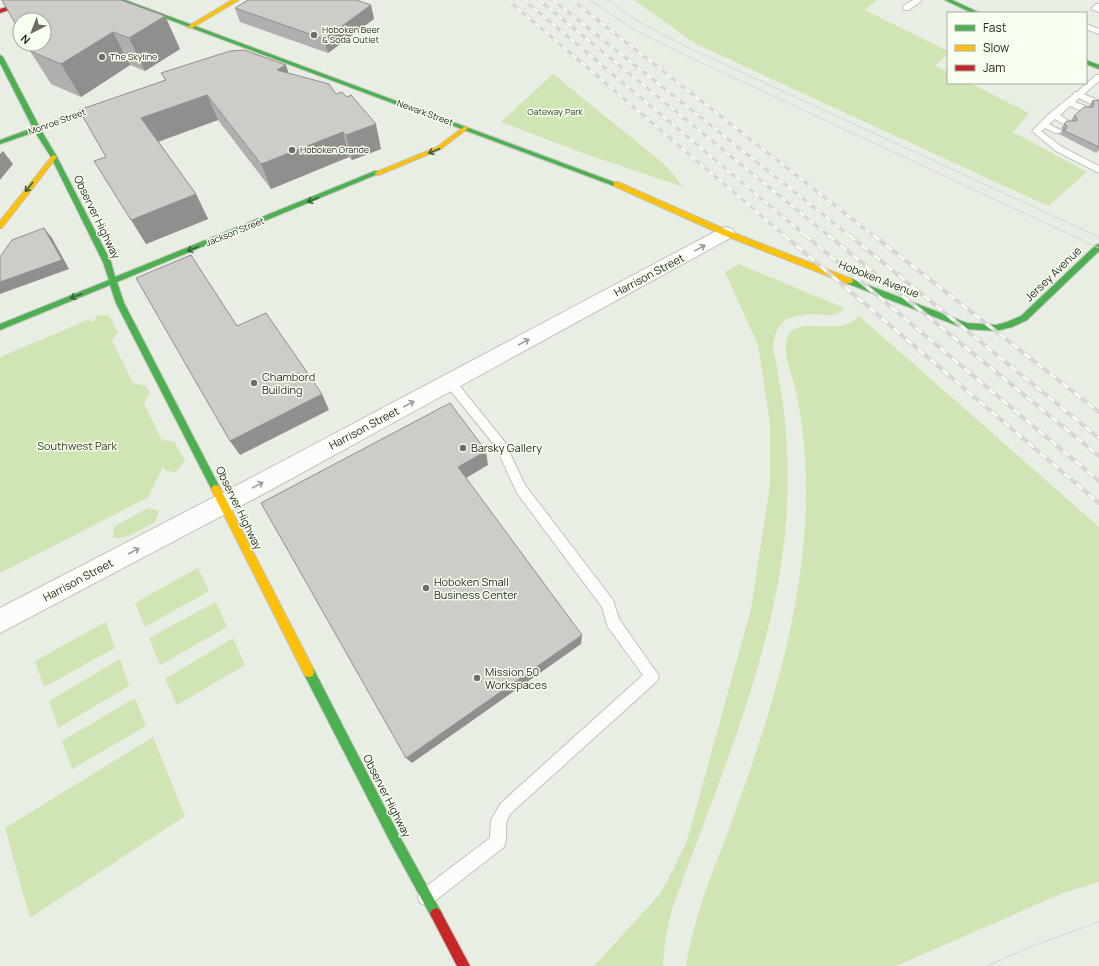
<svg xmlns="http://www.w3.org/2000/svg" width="1099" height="966" font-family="Manrope,sans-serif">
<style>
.green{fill:#d0e4b4}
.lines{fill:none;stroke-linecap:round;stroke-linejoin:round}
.lane-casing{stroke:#c0c4bc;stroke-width:2}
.street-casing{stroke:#c0c4bc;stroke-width:2}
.fast-casing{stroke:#c0c4bc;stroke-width:2}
.slow-casing{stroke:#c0c4bc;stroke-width:2}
.jam-casing{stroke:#c0c4bc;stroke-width:2}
.lane{fill:#fcfcfb;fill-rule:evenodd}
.street{fill:#fcfcfb;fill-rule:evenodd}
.fast{fill:#4caf50;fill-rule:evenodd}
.slow{fill:#ffc107;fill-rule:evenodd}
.jam{fill:#c62828;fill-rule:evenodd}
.tram{stroke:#d6d7d5;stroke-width:1}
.rail-far1-casing{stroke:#d6d7d5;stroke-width:3}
.rail-casing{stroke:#d6d7d5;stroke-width:4}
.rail-far1{stroke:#f8fff0;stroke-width:2;stroke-dasharray:6;stroke-linecap:butt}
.rail{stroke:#f8fff0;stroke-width:2.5;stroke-dasharray:8;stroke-linecap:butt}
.wall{fill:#b0afad}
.shaded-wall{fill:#908f8d}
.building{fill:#cdccc9;stroke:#908f8d}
.oneway{stroke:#365f35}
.oneway2{stroke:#9c9e9a}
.poi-dot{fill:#6b6f67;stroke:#f8fff0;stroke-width:1.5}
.labels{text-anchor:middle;stroke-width:3;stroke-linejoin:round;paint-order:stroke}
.far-poi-label{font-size:9px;fill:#272a23;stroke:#f8fff0;text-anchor:start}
.far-park-label{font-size:9px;fill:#303d19;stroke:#f8fff0}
.far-street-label{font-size:9px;fill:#272a23;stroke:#f8fff0}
.street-label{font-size:11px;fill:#272a23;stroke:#f8fff0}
.poi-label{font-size:11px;fill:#272a23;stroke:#f8fff0;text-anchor:start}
.park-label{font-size:11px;fill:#303d19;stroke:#f8fff0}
</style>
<rect width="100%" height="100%" fill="#e9eee4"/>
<path class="green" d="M634,0h243l-12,10 83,41v3l-13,12 13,6v11h22l59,30 -16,19 74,40 -39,34 -352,-162z
M553,74l100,81 14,12 16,20 -100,-34 -82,-31z
M739,264l105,44c-9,11 -18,6 -30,6 -9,0 -19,2 -28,5 -8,6 -12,17 -13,27 0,7 3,14 4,21 2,12 4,25 6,37 5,40 6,79 3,120 -11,130 -70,263 -114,385l-7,31 -2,26h-69l65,-71 9,-15 19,-39 64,-232 19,-124v-62l-12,-78 -33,-73z
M98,315h11l9,17 -6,9 21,42 13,3 4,7 -6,10 17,36 13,3 11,19 -9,11 -10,-1 -3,-4 -16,31 -147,75v-216l90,-38 2,4z
M859,316l240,211v355l-36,11 -167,73h-210c8,-53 32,-106 50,-156 29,-81 56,-165 66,-251 6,-55 6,-117 -7,-171 -3,-14 -13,-35 -8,-50 10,-25 55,1 72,-22z
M148,508l11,3 -4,11c-10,5 -32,20 -42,15l2,-11z
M198,568l11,23 -64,36 -10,-24z
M216,602l11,25 -67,38 -11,-27z
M106,622l9,26 -71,39 -9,-26z
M233,638l12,27 -68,40 -12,-26z
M120,659l9,27 -71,42 -9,-27z
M135,698l11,28 -74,43 -10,-28z
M153,737l32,79 -155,102 -25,-90z"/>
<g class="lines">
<g class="lane-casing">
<path id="lane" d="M913,0h9l-13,10h-6v-4z
M1096,4h3v8l-8,-3z
M1086,24l13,5v5l-13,-5z
M1096,75h3v6l-15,13 13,6v4h-6l-12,-6 -4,4 13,5 1,2 -1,2h-6l-12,-5 -10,9 12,8 -1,2h-6l-10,-6 -6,5 13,7 -1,2h-6l-10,-5 -4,3 21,16 37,19v7l-43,-22 -24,-20 18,-18 23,-18 1,-3h3z
M450,378l4,1 50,62 21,44 88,115 6,19 40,57 -2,5 -146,132c-9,13 -2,21 -7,34l-72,56 -6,2 -6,-2 -2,-6 2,-6 70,-53 1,-18 10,-17 142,-128 -35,-48 -6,-20 -85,-114 -21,-46 -50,-62 -1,-3 1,-3z"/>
</g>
<g class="street-casing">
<path id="street" d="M726,227l6,2 3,4 -3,4 -467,256 -265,140v-25l249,-129 471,-250z"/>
</g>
<g class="fast-casing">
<path id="fast" d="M117,0h8l494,184 -1,2h-4z
M945,0h7l28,13h-8z
M0,55l3,2 36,69 67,-23 5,1 -70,26 16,27 54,105 4,15 260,-106h2l3,2 -263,109 7,21 95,183 2,3 -2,3 -3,1 -3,-1 -97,-189 -6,-18 -110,45v-6l109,-44 -6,-18 -52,-105 -16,-25 -35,12v-4l33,-12 -33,-65z
M1086,60l13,5v4l-13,-5z
M1099,244v7l-72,69 -15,7 -16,4 -30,-2 -120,-46 -1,-2 1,-2h6l115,44 29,2 11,-3 14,-6 75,-71z
M309,667l4,1 87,169 40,73 2,4 -2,4 -4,2 -4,-2 -40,-73 -87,-169 -1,-4 1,-4z"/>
</g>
<g class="slow-casing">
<path id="slow" d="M232,0h7l-47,28 -5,-1z
M465,126l3,2 -1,1 -26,20 -62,26h-2l-3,-2 63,-26z
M54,155l3,2 -1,1 -54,70h-2v-7l52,-65z
M614,182h4l111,49 123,48 1,2 -1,2h-6l-123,-48 -109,-49z
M216,485l3,1 94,182 1,4 -1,4 -4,1 -4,-1 -94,-187 2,-3z"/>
</g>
<g class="jam-casing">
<path id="jam" d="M30,0h9l-39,13v-4z
M436,908l4,2 30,56h-13l-27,-52 2,-4z"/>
</g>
<use href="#lane" class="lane"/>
<use href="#street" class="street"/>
<use href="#fast" class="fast"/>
<use href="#slow" class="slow"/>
<use href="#jam" class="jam"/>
<path class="tram" d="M590,0l43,29 50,25 416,194
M607,0l34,23 50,26 408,188
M987,966l48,-21 64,-23"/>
<g class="rail-far1-casing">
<path id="rail-far1" d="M508,0l277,236
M524,0l282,236
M539,0l290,236
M553,0l297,236
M572,0l302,236"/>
</g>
<g class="rail-casing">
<path id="rail" d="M784,235l315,268
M805,235l294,246
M828,235l271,221
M849,235l250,203
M873,235l226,177"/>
</g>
<use href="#rail-far1" class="rail-far1"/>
<use href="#rail" class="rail"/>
</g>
<path class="wall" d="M371,5l3,14 -46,34 -88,-31 -5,-14z
M165,16l15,33 -35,22 -15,-6 -49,32 -30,-13 -21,-33z
M161,73h127l48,21 45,55 -29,11 -3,-3 -78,32 -53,-69 -60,21 38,53 12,25 -62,25 -40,-87 59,-77z
M1099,100v50l-3,3 -37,-19 4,-4 -2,-1 3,-5 8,-3 -1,-1 3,-4 16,-9 -1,-1 3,-5z"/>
<path class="shaded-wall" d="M371,5l3,14 -46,34 -4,-14z
M165,16l15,33 -35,22 -16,-33z
M113,32l17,33 -49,32 -20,-33z
M286,65l8,25 -17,-20z
M207,95l11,25 -63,23 -14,-25z
M376,124l5,25 -29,11 -6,-25z
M343,132l6,25 -78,32 -10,-25z
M3,151l10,13 -13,16v-26z
M196,194l12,25 -62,25 -15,-24z
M44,228l8,10 17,31 -69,25v-12z
M322,394l7,16 -89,45 -10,-14z
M486,451l2,14 -27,16 -3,-14z
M582,635l-1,9 -169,119 -6,-5z"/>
<path class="building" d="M2,0h119l44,16 -36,22 -16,-6 -52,32 -31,-13 -3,-7h17v-24h-24v12z
M248,0h108l15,5 -47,34 -89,-31z
M244,50l42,15 -9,5 52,14 7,10 6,-2 5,5 4,-2 25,29 -30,11 -3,-3 -82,32 -54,-69 -66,23 55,76 -65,26 -37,-59 12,-4 -27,-47 87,-30 -5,-7 69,-22z
M1099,100v47l-36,-17 3,-1 1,-3 -3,-2 3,-3h9l1,-3 -3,-2 10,-9h9l1,-4 -2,-2z
M44,228l18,32 -62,22v-25l12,-17z
M191,255l46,71 29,-13 56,81 -92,47 -94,-163z
M450,403l36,48 -28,16 124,168 -176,123 -145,-255z"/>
<defs><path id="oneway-shaft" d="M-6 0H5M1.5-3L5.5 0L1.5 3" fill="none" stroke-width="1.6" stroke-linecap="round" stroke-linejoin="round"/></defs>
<g class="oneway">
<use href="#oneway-shaft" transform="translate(434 151) rotate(157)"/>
<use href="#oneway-shaft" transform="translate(29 187) rotate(129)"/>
<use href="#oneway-shaft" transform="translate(313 200) rotate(158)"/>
<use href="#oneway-shaft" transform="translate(193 249) rotate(158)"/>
<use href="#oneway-shaft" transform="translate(76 296) rotate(158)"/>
</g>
<g class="oneway2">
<use href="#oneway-shaft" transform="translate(700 248) rotate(-29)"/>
<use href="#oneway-shaft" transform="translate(524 342) rotate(-28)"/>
<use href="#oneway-shaft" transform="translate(409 404) rotate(-28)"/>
<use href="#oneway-shaft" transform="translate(258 485) rotate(-28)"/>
<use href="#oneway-shaft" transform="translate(134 551) rotate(-28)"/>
</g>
<g class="poi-dot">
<circle cx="314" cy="35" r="4"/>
<circle cx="102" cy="57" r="4"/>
<circle cx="292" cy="150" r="4"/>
<circle cx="254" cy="383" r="4"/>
<circle cx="463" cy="448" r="4"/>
<circle cx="426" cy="588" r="4"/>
<circle cx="477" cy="678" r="4"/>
</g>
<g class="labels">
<g class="far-poi-label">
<text x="322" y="33">Hoboken Beer<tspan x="322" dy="10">&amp; Soda Outlet</tspan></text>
<text x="110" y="60">The Skyline</text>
<text x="300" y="153">Hoboken Grande</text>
</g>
<g class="far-park-label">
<text x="555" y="115">Gateway Park</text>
</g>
<g class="far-street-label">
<text transform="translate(425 113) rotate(20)" y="3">Newark Street</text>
<text transform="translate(57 122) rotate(-20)" y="3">Monroe Street</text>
<text transform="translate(235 232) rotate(-22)" y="3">Jackson Street</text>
</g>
<g class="street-label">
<text transform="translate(97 217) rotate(64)" y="4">Observer Highway</text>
<text transform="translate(1053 274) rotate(-44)" y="4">Jersey Avenue</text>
<text transform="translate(649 275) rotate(-28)" y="4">Harrison Street</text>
<text transform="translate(879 279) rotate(21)" y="4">Hoboken Avenue</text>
<text transform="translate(364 428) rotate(-28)" y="4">Harrison Street</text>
<text transform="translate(239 508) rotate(64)" y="4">Observer Highway</text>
<text transform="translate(78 580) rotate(-28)" y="4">Harrison Street</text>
<text transform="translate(387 796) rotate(63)" y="4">Observer Highway</text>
</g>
<g class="poi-label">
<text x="262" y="381">Chambord<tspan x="262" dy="13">Building</tspan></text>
<text x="471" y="452">Barsky Gallery</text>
<text x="434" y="586">Hoboken Small<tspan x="434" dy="13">Business Center</tspan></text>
<text x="485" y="676">Mission 50<tspan x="485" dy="13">Workspaces</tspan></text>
</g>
<g class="park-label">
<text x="77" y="450">Southwest Park</text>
</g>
</g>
<rect x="947" y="12" width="140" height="72" fill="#f8fff0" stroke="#a4aa9e"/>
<rect x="955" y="25" width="20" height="6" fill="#4caf50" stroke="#a4aa9e"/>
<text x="983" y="32" font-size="12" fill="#272a23">Fast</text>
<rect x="955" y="45" width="20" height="6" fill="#ffc107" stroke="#a4aa9e"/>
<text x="983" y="52" font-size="12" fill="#272a23">Slow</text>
<rect x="955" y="65" width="20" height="6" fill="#c62828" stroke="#a4aa9e"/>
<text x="983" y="72" font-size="12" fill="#272a23">Jam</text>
<g transform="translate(32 32) rotate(222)"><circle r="19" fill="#f8fff0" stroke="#a4aa9e"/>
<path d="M0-3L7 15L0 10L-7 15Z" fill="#6b6f67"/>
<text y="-6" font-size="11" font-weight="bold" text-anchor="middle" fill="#272a23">N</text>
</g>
</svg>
